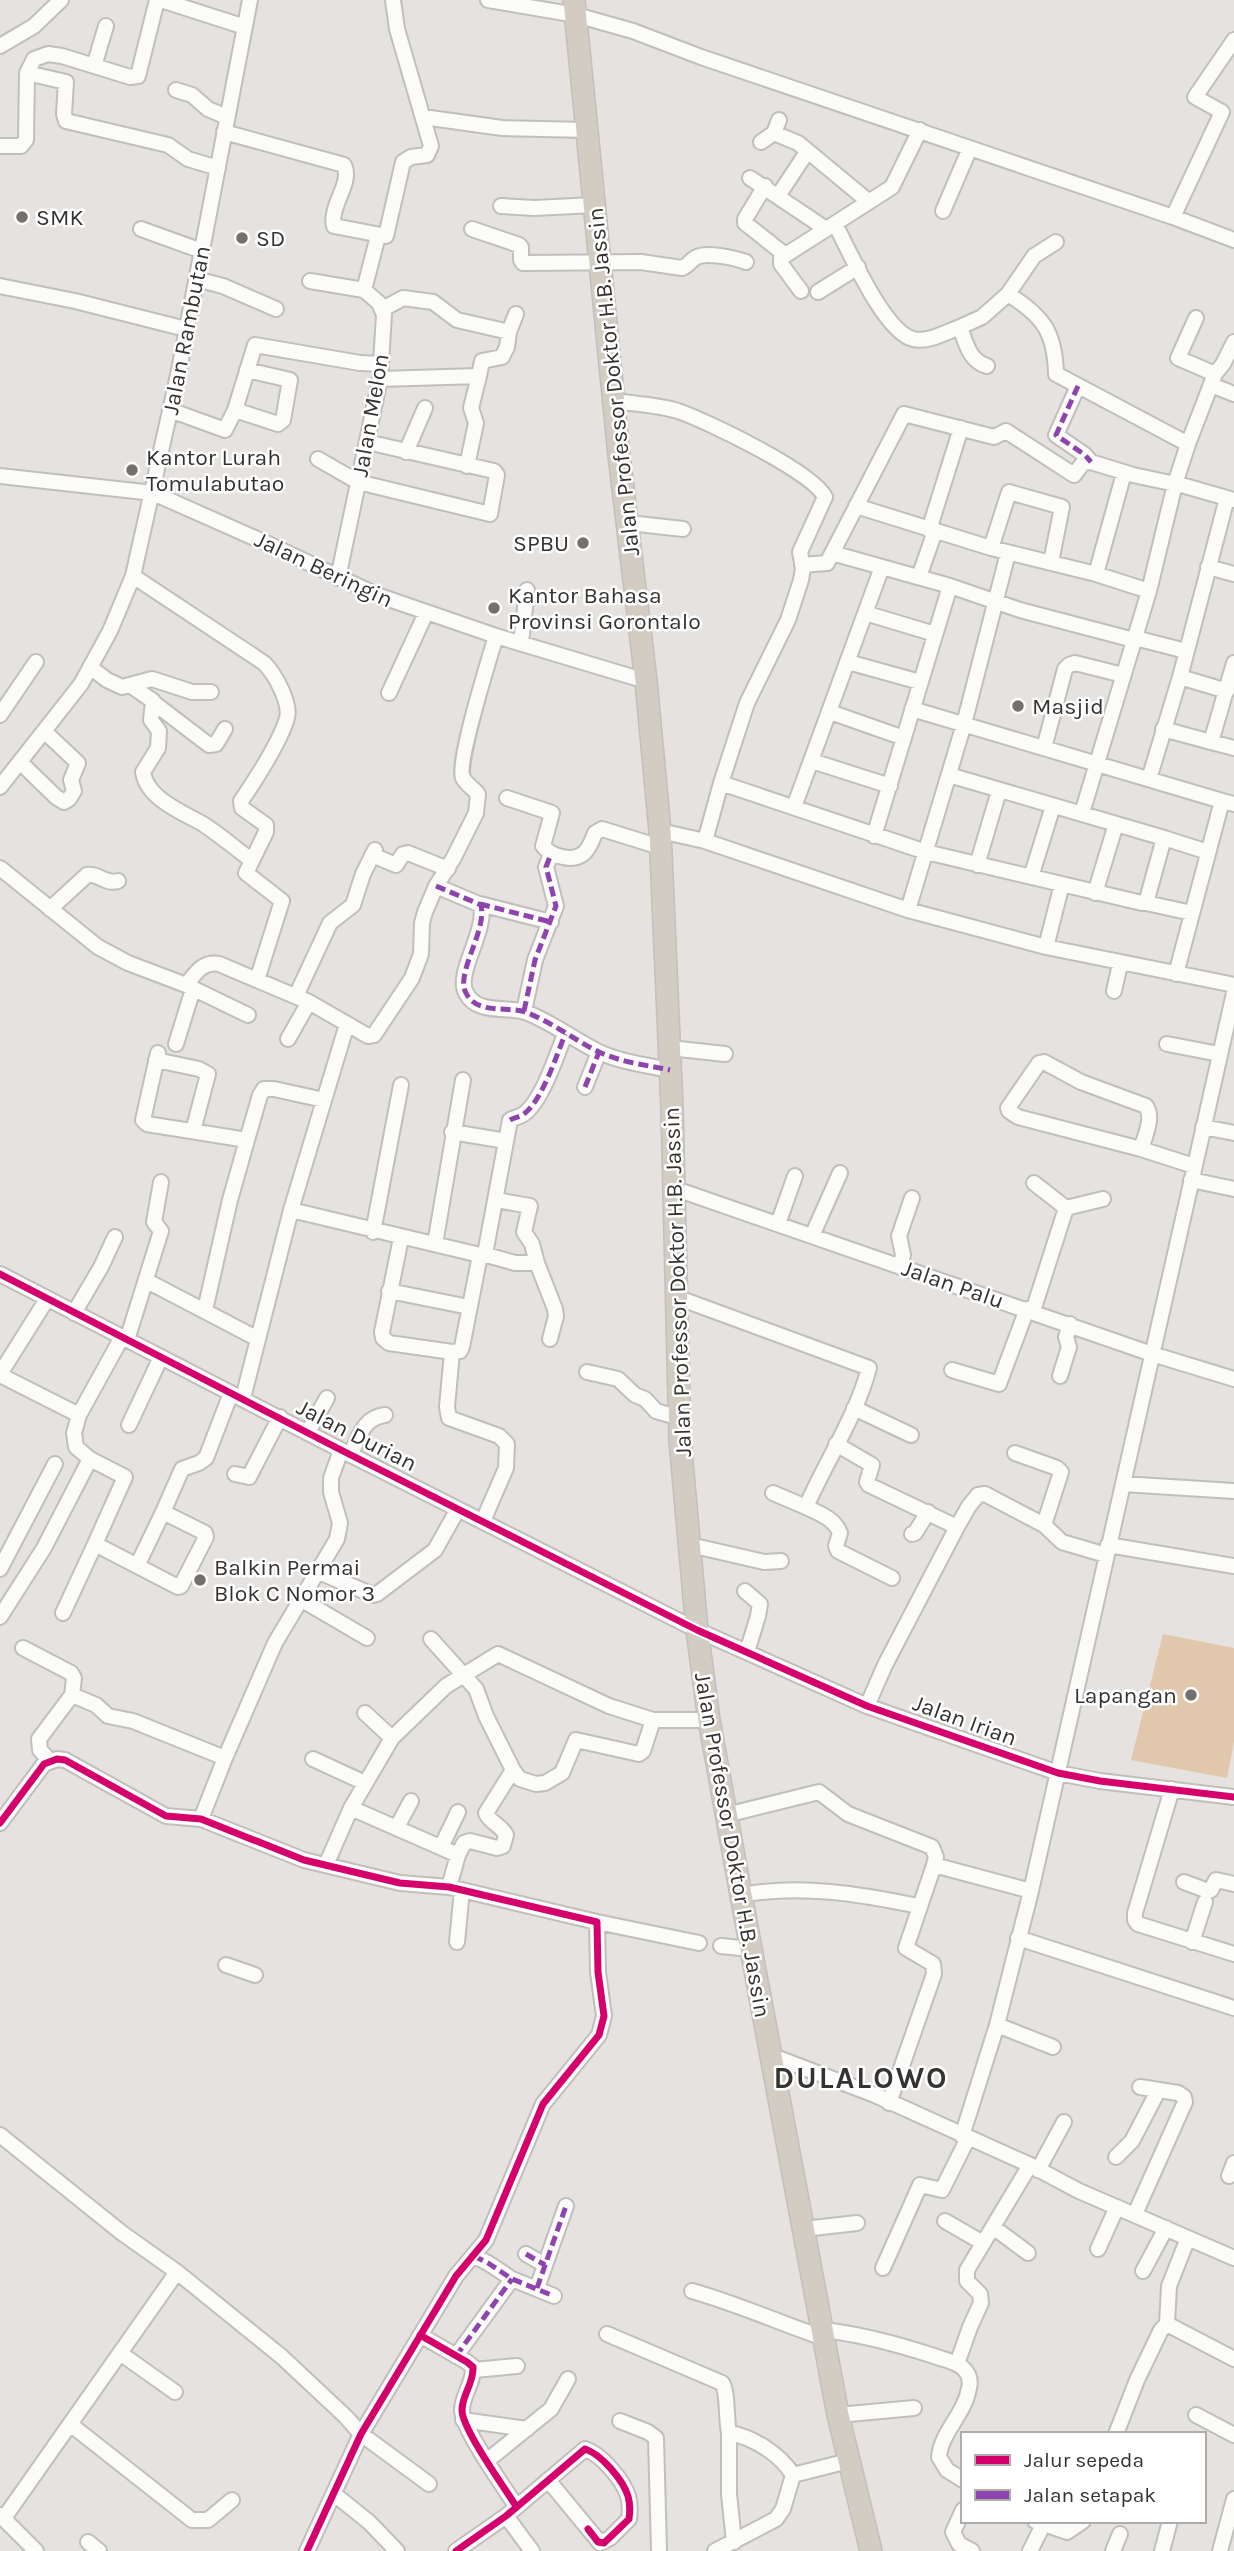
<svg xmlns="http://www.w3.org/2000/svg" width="1234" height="2551" font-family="Karla,sans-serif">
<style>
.green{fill:#e1c8ac}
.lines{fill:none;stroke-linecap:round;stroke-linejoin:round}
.minor-casing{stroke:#c1bfbd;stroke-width:18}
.highway-casing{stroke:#c2c0bf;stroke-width:24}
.minor{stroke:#fbfbfa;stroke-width:14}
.highway{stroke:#d2ccc3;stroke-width:21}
.quiet{stroke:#8e44ad;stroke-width:5;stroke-dasharray:10 5;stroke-linecap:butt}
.cycleway-casing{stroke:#fff;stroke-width:11}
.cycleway{stroke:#d6006c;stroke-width:7}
.poi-dot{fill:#73706e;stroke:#fff;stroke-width:2.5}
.labels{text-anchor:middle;stroke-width:5;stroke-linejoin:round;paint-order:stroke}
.poi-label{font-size:23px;fill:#353331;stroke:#fff;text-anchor:start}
.street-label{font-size:23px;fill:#353331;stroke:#fff}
.district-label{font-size:30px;font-weight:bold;letter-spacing:2px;fill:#353331;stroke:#fff}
</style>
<rect width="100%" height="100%" fill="#e5e2df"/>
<path class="green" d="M1163,1634l71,14v94l-7,36 -96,-18z"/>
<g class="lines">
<g class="minor-casing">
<path id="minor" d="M161,0l84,27
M488,0l88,15 57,16 68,26 472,160 61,23
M0,46l34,-20 27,-26
M94,66l12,-40
M27,73l39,9 -2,32 2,7 102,24 20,14 30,9
M176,90l16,5 16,14 19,8
M423,117l79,11 85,2
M779,120l-5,13 24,10 70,58
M224,132l120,33c9,18 -15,41 -10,61l52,10 17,-74 8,-5 16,-2 4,-9 -34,-117 -4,-29
M761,142l13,-9
M0,146h21l5,-6 1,-67 7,-14 14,-5 14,2 68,21 8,-1 19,-76
M750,178l76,51
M765,186l-20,33v4l39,31
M778,196l29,-44
M501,206l33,2 61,-3
M943,211l27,-63
M1173,217l49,-105 -27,-15 39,-57
M835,224c14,26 49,108 78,115 14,4 33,-7 47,-12 6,16 9,34 27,39
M141,229l61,22
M472,229l47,16 2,2v13l2,3 118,-1 41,6c6,-2 8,-7 13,-10 10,-7 40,0 51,4
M1056,242l-22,14 -26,38c35,22 47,38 48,80l132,70 27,-70 8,-10 11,-22
M196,279l27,7 53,23
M310,281l54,9
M0,286l75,15 111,28
M801,291l-20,-27v-6l111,-71 28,-57
M818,292l40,-25
M1196,318l-18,40 37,16
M960,327l22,-10 26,-23
M509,332l7,-18
M380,379l99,-3 3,-15 20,-4 5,-10 2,-15 -52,-12 -24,-18 -30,-4 -20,11
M1211,385l23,9
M1078,386l-22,49 29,20 6,7
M614,401c21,3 44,4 64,10 29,10 135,61 147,86l-25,55 3,16 -2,12 -13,40 -41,83 -26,80 205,69 216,51h4l18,-65 44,14
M170,410l55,20 10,-20 20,-65 105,18 21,1
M235,410l43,14 5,-4 7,-40 -43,-10
M406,452l19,-44
M318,459l40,23 132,32 7,-39 -3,-4 -127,-29
M467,466l9,-43 -5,-15 8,-32
M1124,473l-28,101 53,17
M0,476l153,17 113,50 111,52 119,41 150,45
M856,506l135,42 105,26
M629,523l54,6
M929,530l32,-102
M991,548l18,-56 53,15 -11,55
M832,553l118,33 70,24 114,30
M802,565l25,-2 77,-149 90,23 12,-6 68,44 9,-12 8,-1 42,13 52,11 49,14
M1208,567l26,7
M133,576l131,87c11,11 27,40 23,55 -6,22 -32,63 -46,83l1,7 24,17v7l-20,41 36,28 -25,79
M919,577l16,-46
M338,578l42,-199 4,-64 -5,-12 -15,-13 14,-54
M865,613l70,21
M1135,638l51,13
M521,643l6,-53
M848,662l72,20
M1234,663l-23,79 23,6
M90,667l17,13 15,7 30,-8 40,13h19
M1180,677l47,14
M130,685l23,16 -2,19 8,11 -1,17 -15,24c4,27 39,40 60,52 17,11 32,24 48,36
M389,693l37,-80
M154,703l55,42 7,-1 9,-15
M912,709l310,92
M830,712l74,26
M0,715l36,-53
M1163,729l48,13
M1044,748l21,-79 4,-4 6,-2 48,12
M812,761l78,25
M20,762l36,35 8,5 5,-3 5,-8 -3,-11 7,-17 -34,-32
M949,775l215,63
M1149,779l31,-102 47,-179
M0,787l81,-103 29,-53 23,-55 45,-201 72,-375
M507,798l45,15 -9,33c8,10 30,17 41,7 6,-5 8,-13 11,-20l7,-4 58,18
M794,807l88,-240
M1082,813l67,-222 26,-107 13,-40
M660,831l45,10 203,69 138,37 188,38
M874,836l76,-250
M705,841l16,-58
M372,855l24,10 7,-11 5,-1 40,16
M977,865l22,-74
M0,868l98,79 30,16 58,22c9,-11 16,-24 33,-21l90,38 59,34 6,-1 38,-57 9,-24 1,-31 3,-11 11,-26 17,-27 23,-46 2,-19c-4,-5 -12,-10 -15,-16 -7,-13 27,-122 33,-142
M1031,877l22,-71
M436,886l45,19c6,27 -26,68 -15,88 11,22 41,13 59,19 25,9 48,27 72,39 22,11 49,14 73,19
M1095,893l21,-69
M1146,903l46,10
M480,904l71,18
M50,909l37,-34c12,-2 18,10 31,6
M908,910l56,-186 44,-171
M1046,947l16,-63
M1176,974l46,-173 12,3
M186,985l62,30
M1114,991l6,-27
M296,996l34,-73 23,-18 10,-31 12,-24
M524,1011l11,-51 21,-54 -10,-39 5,-13
M288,1039l21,-37
M176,1044l17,-55
M1167,1044l52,10
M670,1048l55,6
M158,1053l-15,67 4,4 100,16 -17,60 -25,110
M156,1060l43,9 9,5 -15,57
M1044,1062l37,20 65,24c8,11 -1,30 -5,43l-123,-32 -9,-6 -1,-3 31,-45z
M585,1087l14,-35
M1203,1127l31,6
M452,1132l54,9
M247,1140l13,-45 4,-6h10l50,11
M1141,1149l53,17
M1191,1180l43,9
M1034,1183l32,25
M673,1188l479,166 82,25
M496,1200l34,6 -6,26 8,12 5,19
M291,1210l189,45 5,-1 25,-134c5,-3 11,-3 15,-7 17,-13 32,-58 40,-79
M778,1224l17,-48
M373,1232l28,-147
M812,1236l28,-63
M401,1238l-19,94 1,6 6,5 63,9 8,-1 2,-4 18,-92
M435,1244l28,-164
M483,1254l32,9h22l18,46 1,7 -6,23
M900,1267l3,-12 -4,-19 13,-38
M0,1274l341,176 356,180 170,76 191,67 42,8 134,16
M147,1281l111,58
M389,1291l80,16
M676,1297l193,71c-13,49 -43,93 -63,139l-33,-14
M1033,1311l33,-103 37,-9
M74,1313l27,-46 14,-30
M122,1337l-43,78 -5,18 2,14 14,12 35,18 -30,67 83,43 3,-1 25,-49 -1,-4 -42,-21 19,-43 17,-6 7,-5 25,-65
M127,1340l34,-109 -7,-9 7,-40
M452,1352l-5,55 2,11 50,18 8,8 -1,24 -23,53
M952,1370l47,14 28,-75
M587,1372l31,7 17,16 10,4 11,12 24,7
M0,1374l47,-75
M0,1375l79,40
M1060,1376l9,-29 -3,-10 4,-13
M243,1398l48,-188 56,-186
M854,1408l57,27
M129,1425l32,-68
M308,1432l19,-34
M836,1444l36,21 -5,17 2,3 88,42
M1015,1453l42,15 4,4 -17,53
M350,1455c10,-19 13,-37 35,-40
M235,1474l14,3 31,-60
M1123,1484l111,7
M806,1507c14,7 28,11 34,26l-4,13 2,5 54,27
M912,1534l3,-1 13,-21
M690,1545l74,17 17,-1
M1108,1545l126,21
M137,1566l26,-54
M0,1569l55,-105
M319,1572l54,23 4,-1 58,-44 23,-41
M745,1591l15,13 -2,12 -11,36
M302,1600l65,38
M63,1613l32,-69
M0,1617l44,-69 46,-89
M431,1639l45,50 10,27 27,54 -27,43c3,9 15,12 20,22l-3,11 -6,2 -27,-7 -6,2 -6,12 -9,32
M23,1648l48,25 3,5 -2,17 24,10 12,11 25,5 92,37
M867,1706l18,-41 72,-138 12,-21 9,-11 7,-1 59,31 18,17 44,13
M365,1713l27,25
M313,1759l52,24
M50,1761l-10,-11 -1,-11 33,-44
M513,1770l7,9 16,5 9,-1 17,-10 14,-33 63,14 4,-3 10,-31
M1172,1789l-37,124v7l3,4 96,30
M351,1808l107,47
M726,1815l93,-23 29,22 84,33 4,10 -2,8
M201,1819l24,-61 50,-115 62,-104 3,-16 -9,-31v-14l10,-28
M0,1823l44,-59 13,-5 8,1 101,56 35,3 103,41 96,23 49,4 148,35 1,50 6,44 -5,19 -56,69 -57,136 -30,36 -95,158 -54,117
M397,1827l14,-26
M441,1847l17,-35
M326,1865l25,-57 41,-70 54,-52 52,-32 111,52 44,14h56
M1184,1882l24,9 3,-1 5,-10 18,4
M741,1895c60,-11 119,-1 177,11
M597,1922l102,21
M1018,1938l216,70
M457,1942l5,-52
M1192,1942l13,-40
M721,1946l29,3
M226,1965l29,10
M997,2025l56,22
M770,2055l105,40 155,70 49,26 155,67
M889,2103l45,-129 -1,-10 -27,-16 28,-83 97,26
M0,2135l122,98 55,39 105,85 64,60 15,17 68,50
M962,2136l35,-111 34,-134 203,-898
M1116,2157l16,-16 26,-50
M1038,2170l26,-48
M1229,2176l5,-13
M1135,2214l50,-112 -1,-5 -6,-4 -38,-6
M945,2221l38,22
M993,2227l35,26
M804,2229l53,-6
M1098,2249l19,-42
M526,2254l19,11
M474,2256l14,7 24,16 42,17
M883,2268l37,-83 22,5 26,-52
M1143,2271l23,-43
M537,2288l29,-82
M692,2291c46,13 88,32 132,47
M1167,2324l67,35
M823,2330c38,4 74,14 111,26 10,4 22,5 30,13 5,5 7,11 5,19 -4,26 -28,44 -30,69l8,13 16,10
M607,2334l115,49c6,8 4,37 7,50
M420,2335l47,27 6,5c1,16 -11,28 -11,43 0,19 42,77 54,96
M120,2353l55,39
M456,2356l56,-77
M957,2364l13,-37 11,-24 -1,-9 -13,-13v-11l63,-105
M474,2370l43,-4
M838,2415l76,-7
M1196,2415l38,20
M463,2420l64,9
M620,2421l28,11 8,6 3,113
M70,2424l122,96h16l24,-20
M1116,2434l21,-54 24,-50 6,-6 2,-38 19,-48
M488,2460l63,-51 17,-30
M334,2494l35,28 28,29
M963,2510l-10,22 6,12 13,7
M0,2515l36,36
M506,2516l26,35
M4,2518l173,-246
M1035,2521l32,11 16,-11
M88,2542l11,9
M734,2542l-5,-48v-61c24,4 51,21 64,42
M456,2551l50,-35 79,-67c16,5 38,31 43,47 2,7 2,16 1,23l-19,19 -10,5 -52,-63
M715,2551l61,-32 7,-10 10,-34 55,-14
M1030,2551l13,-26
M1113,2551l7,-17
M1162,2551l8,-30
M1220,2551l14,-52"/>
</g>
<g class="highway-casing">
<path id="highway" d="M574,0l45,455 27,226 14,150 12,277 8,332 17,190 12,90 32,175 97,520 33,136"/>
</g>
<use href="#minor" class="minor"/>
<use href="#highway" class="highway"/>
<path class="quiet" d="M1078,386l-22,49 29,20 6,7
M436,886l45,19c6,27 -26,68 -15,88 11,22 41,13 59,19 25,9 48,27 72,39 22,11 49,14 73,19
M480,904l71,18
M524,1011l11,-51 21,-54 -10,-39 5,-13
M585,1087l14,-35
M510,1120c5,-3 11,-3 15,-7 17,-13 32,-58 40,-79
M526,2254l19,11
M474,2256l14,7 24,16 42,17
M537,2288l29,-82
M456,2356l56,-77"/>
<g class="cycleway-casing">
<path id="cycleway" d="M0,1274l341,176 356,180 170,76 191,67 42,8 134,16
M0,1823l44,-59 13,-5 8,1 101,56 35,3 103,41 96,23 49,4 148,35 1,50 6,44 -5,19 -56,69 -57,136 -30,36 -95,158 -54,117
M420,2335l47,27 6,5c1,16 -11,28 -11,43 0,19 42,77 54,96
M456,2551l50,-35 79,-67c16,5 38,31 43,47 2,7 2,16 1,23l-25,24 -6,-1 -10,-13"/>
</g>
<use href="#cycleway" class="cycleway"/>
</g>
<g class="poi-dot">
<circle cx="22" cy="217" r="7"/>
<circle cx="242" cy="238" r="7"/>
<circle cx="132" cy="470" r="7"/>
<circle cx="583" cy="543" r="7"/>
<circle cx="494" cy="608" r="7"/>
<circle cx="1018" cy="706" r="7"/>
<circle cx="200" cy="1580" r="7"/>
<circle cx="1191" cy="1695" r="7"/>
</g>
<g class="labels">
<g class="poi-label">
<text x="36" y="225">SMK</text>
<text x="256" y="246">SD</text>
<text x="146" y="465">Kantor Lurah<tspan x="146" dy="26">Tomulabutao</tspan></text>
<text x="569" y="551" text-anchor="end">SPBU</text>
<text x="508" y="603">Kantor Bahasa<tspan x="508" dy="26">Provinsi Gorontalo</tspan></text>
<text x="1032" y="714">Masjid</text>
<text x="214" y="1575">Balkin Permai<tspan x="214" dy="26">Blok C Nomor 3</tspan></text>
<text x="1177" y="1703" text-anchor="end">Lapangan</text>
</g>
<g class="street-label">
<text transform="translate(186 330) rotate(-79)" y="8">Jalan Rambutan</text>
<text transform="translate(613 382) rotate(-96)" y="8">Jalan Professor Doktor H.B. Jassin</text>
<text transform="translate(370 415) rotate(-80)" y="8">Jalan Melon</text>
<text transform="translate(324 569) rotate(25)" y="8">Jalan Beringin</text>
<text transform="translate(677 1282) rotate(-92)" y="8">Jalan Professor Doktor H.B. Jassin</text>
<text transform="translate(953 1284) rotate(19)" y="8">Jalan Palu</text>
<text transform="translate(357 1435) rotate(27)" y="8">Jalan Durian</text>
<text transform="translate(965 1720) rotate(20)" y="8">Jalan Irian</text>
<text transform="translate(733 1845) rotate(80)" y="8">Jalan Professor Doktor H.B. Jassin</text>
</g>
<g class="district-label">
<text x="861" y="2088">DULALOWO</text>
</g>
</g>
<rect x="961" y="2432" width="245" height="91" fill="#ffffff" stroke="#aeadad" stroke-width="2"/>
<rect x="975" y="2455" width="35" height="10" fill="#d6006c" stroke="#aeadad" stroke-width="2"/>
<text x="1024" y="2467" font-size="21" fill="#353331">Jalur sepeda</text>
<rect x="975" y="2490" width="35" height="10" fill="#8e44ad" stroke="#aeadad" stroke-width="2"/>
<text x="1024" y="2502" font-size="21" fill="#353331">Jalan setapak</text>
</svg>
